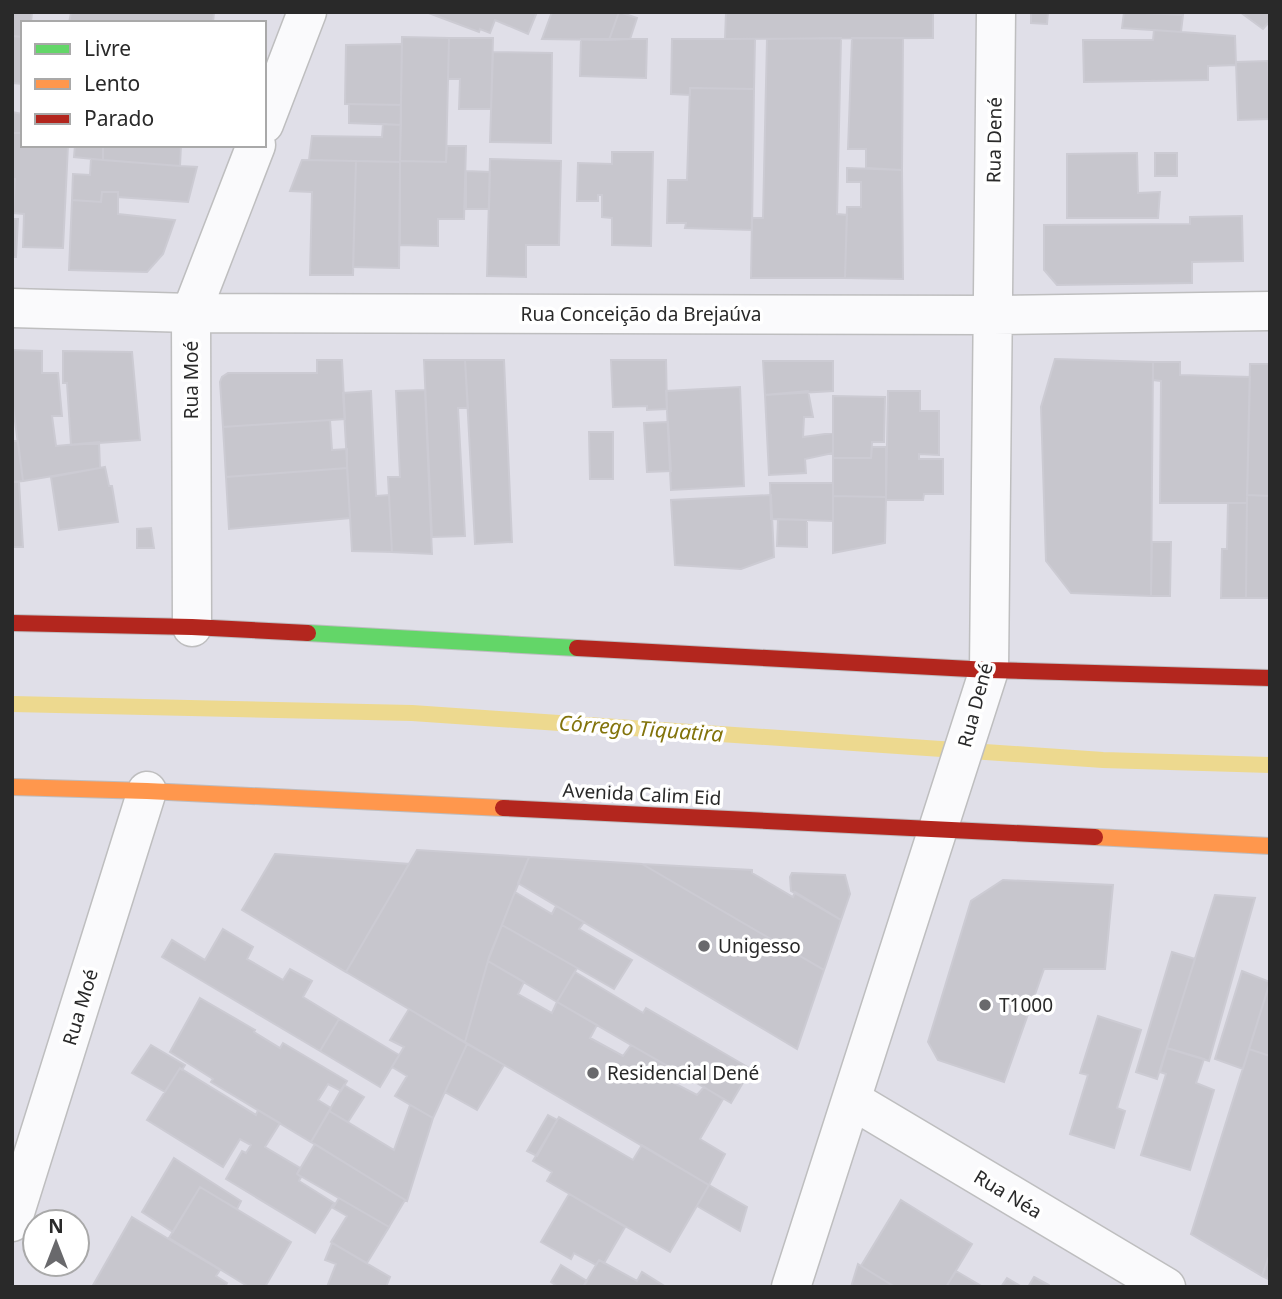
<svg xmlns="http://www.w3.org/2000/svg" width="1282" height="1299" font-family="'Noto Sans',sans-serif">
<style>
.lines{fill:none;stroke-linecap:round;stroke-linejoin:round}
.stream{stroke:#edd98f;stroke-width:16}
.building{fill:#c7c6cd;stroke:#cccbd3;stroke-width:2}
.street-casing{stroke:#bebebf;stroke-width:41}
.fast-casing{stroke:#bdbdc0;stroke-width:18}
.slow-casing{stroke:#bdbdc0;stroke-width:18}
.jam-casing{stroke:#bdbdc0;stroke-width:18}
.street{stroke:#fafafc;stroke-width:38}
.fast{stroke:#63d668;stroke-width:16}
.slow{stroke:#ff974d;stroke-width:16}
.jam{stroke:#b3261e;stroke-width:16}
.poi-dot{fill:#69696c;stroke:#fff;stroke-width:2.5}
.labels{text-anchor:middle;stroke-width:7;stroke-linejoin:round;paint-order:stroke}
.street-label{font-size:19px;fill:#292929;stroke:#fff}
.poi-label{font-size:19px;fill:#292929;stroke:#fff;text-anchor:start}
.water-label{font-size:21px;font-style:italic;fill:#82730b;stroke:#fff}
</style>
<rect width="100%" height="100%" fill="#e0dfe8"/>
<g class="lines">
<path class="stream" d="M12,704l400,9 691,47 167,5"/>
</g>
<path class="building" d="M12,12h20l-1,11h-8v14l-11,-1z
M67,12h147l-1,11h-144l2,-10z
M426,12h111l-9,22 -33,-14 -5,13 -10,-4 -1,3z
M552,12h67l-10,28 -67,-1z
M619,12l18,6 -7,21 -21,1z
M726,12h207v26l-208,1z
M1031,12h17l-1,12 -16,-1z
M1124,12l59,3 -2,17 -59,-4z
M1240,12h30v9l-7,8z
M1154,30l81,6 1,29 -28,1v14l-124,2 -1,-42h70z
M12,36l11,1v47l-11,-1z
M402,37l47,1 -3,124 -46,-1z
M449,38h44l-2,71h-32l1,-30h-12z
M841,38l-4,176 10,1 -2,63h-94l1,-60h11l4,-179z
M852,38h51l-1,132 -36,-2v-19h-18z
M581,39h66l-1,39 -66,-2z
M672,39h83l-1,50 -64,-1v7l-19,-1z
M402,44l-1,61 -56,-1 1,-59z
M493,52l59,1 -1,90 -61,-1z
M1268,61l2,58 -32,1 -2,-58z
M690,88l64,1 -2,141 -67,-2 1,-5h-19l1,-43h19z
M349,104l52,1v20l-52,-2z
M12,112l11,2v19h-11z
M383,124l18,1 -1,37 -91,-2 3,-24 70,1z
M12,133h11v12h45l-5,103 -40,-1 1,-33 -11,-1 2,-34h-3z
M75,145h28v15l-29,-3z
M103,145h78l-1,21 -77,-6z
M447,146h19l-2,73h-26v27l-38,-1v-84l46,1z
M612,152h41l-2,94 -39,-1v-27l-10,-1v-22h-4v6h-21l1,-38 34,1z
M1137,153l1,40 22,-1 -2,26h-91v-64z
M1155,153h22v23h-22z
M91,159l89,7 17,1 -9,35 -70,-5v-5h-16l-1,10 -29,-2 1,-26 17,1z
M490,159l71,2 -2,84h-33v32l-39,-1z
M302,160l54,1 -3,114h-43l2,-83 -22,-1z
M356,161l44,1 -1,106 -46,-1z
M847,168l55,2 1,109 -58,-1 2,-71h14v-25h-14z
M466,171l24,1 -1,37h-23z
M102,192h16v22l57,6 -12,34 -16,18 -78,-2 3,-70 29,2z
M1242,216l1,45 -51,1v21l-135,2 -13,-15v-45l146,-1v-7z
M12,219h6l-2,38h-4z
M12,350l30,1v22h16l4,43h-10l4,30 43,-4 1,26 -77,13 -11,-82z
M63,351l69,1 8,88 -69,5 -4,-62h-4z
M1055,359l98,3 -2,234 -80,-3 -25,-32 -5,-154z
M317,360h25l3,59 -122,8 -3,-45 2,-5 6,-4h89z
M424,360h41l3,48h-10l7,128 -33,1z
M465,360h39l8,182 -37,2z
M611,360h55l1,49 -20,1v-4l-34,1z
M763,361h70v30l-68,4z
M1153,362h27v13l70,2 -3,126h-87l1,-122 -8,-1z
M1250,364h20v132l-23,-1z
M740,387l4,99 -73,4 -5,-99z
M425,390l7,164 -40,-2 -4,-75h12l-4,-86z
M371,391l5,105 13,-1 3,57 -40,-1 -9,-158z
M808,391l5,26h-9l-1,20 30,-4v20l-28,6 1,14 -37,2 -4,-80z
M888,391h32v20h19v44l-20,-1v5h24v35h-19l-1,6h-37z
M833,396l52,1 -1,45h-12l-1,16h-38z
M330,420l2,30 15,-1v19l-121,9 -3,-50z
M668,422l3,49 -24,1 -3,-49z
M589,432h24v47h-23z
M12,441h6l5,40 -11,1z
M872,447h14v50l-53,-1v-38h38z
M105,467l4,19h3l6,36 -59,8 -8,-53z
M347,468l3,50 -121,11 -3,-52z
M12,482h7l4,65h-11z
M770,483h63v38l-62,-2z
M771,495l3,62 -33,12 -66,-4 -4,-65z
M1247,495l23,1v102h-24z
M833,496l53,1 -1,46 -52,10z
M1228,503h19l-1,95h-25l1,-49h5z
M778,519l29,1v27l-30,-1z
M151,528l3,20h-17v-19z
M1152,542h19l-1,54h-19z
M417,850l112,7 -40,100 -24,85 -119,-70z
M275,854l134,10 -63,108 -104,-62z
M529,857l113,7 182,106 -27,79 -279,-166z
M642,864l110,6v3l41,24 2,-5 46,28 -17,50z
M792,873l53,2 5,19 -9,26 -50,-29 -1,-14z
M1003,880l110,5 -8,84h-61l-40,113 -66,-22 -10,-18 43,-141z
M515,892l37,22 4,-8 28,16 -5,7 53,31 -18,29 -112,-64z
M1215,895l40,3 -46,163 -42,-13z
M502,925l75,43 -20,34 -69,-41z
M223,929l30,18 -6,12 36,21 7,-11 22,12 -9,16 36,22 -19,32 -158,-94 10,-17 33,20z
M1172,952l23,7 -38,120 -21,-7z
M488,961l36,21 -6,12 34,19 5,-11 40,23 -7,13 33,18 8,-11 40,23 -5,11 31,16 7,-8 19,12 -23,40 25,15 -16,31 -244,-143z
M1242,971l28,11 -27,87 -28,-10z
M575,972l68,41 3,-5 105,61 -20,34 -174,-101z
M1269,985h1v71l-21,-7z
M200,998l55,32 -1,2 26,16 3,-5 64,38 -6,10 -13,-7 -10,16 13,8 -20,34 -100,-60 2,-3 -43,-27z
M409,1009l58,35 -34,74 -38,-22 12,-20 -15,-9 12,-20 -14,-7z
M1098,1016l43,14 -24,78 8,3 -11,37 -44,-14 18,-59 -8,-2z
M339,1019l60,36 -19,32 -60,-36z
M467,1044l37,21 -27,45 -32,-18z
M151,1045l34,20 -3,5 -2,-2 -15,24 -33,-19z
M1167,1048l37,11 -8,24 18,7 -24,80 -49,-15 25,-81 -6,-2z
M1249,1049l21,7v197l-8,23 -71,-42z
M180,1068l76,47 2,-5 22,13 -15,24 35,21 -3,6 4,3 -2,4 35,22 -19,30 -89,-54 16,-28 4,2 5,-8 -11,-6 -17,28 -76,-47z
M344,1085l20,12 -16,25 -19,-11z
M410,1105l23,13 -26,83 -96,-59 18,-31 65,39z
M548,1115l9,5 -20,36 -10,-5z
M559,1117l74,43 9,-15 67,40 -39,67 -123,-71 5,-9 -19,-11z
M315,1144l90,56 -16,27 -92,-53z
M174,1158l67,43 -4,8 -37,-22 -27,45 -31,-20z
M709,1185l38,22 -7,24 -43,-25z
M200,1187l91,55 -26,45h-16l-80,-49z
M569,1194l56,33 -21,36 -5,-3 -3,5 -22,-12 -3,6 -30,-17z
M339,1198l50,29 -22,36 -36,-21 16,-26 -14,-8z
M901,1200l71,44 -26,43h-51l-34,-21z
M132,1217l88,53 -4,6 11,7 -2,4h-133z
M332,1243l58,34 -4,10h-59l9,-23 -11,-4z
M1270,1253v27l-8,-4z
M599,1260l38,21 5,-9 24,15h-83z
M858,1264l3,2 34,21h-44z
M561,1265l26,16 -4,6h-25l-7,-5z
M956,1271l27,16h-37z
M1034,1277l15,8v2h-21z
M1007,1278l15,9h-21z"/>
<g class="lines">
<g class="street-casing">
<path id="street" d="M264,124l43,-112
M12,308l179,5 802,2 277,-4
M192,627l-1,-314 65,-168
M852,1100l314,187
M12,1222l135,-431
M791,1287l198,-617 7,-658"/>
</g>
<g class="fast-casing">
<path id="fast" d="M308,633l269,15"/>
</g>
<g class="slow-casing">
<path id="slow" d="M12,787l135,4 356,17
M1095,837l175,9"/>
</g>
<g class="jam-casing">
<path id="jam" d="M12,623l180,4 116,6
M577,648l412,22 281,8
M503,808l592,29"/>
</g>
<use href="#street" class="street"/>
<use href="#fast" class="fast"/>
<use href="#slow" class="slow"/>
<use href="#jam" class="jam"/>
</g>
<g class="poi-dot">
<circle cx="704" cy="946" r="7"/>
<circle cx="985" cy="1005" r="7"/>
<circle cx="593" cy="1073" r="7"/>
</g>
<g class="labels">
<g class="street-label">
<text transform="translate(994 140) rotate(-89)" y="7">Rua Dené</text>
<text x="641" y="321">Rua Conceição da Brejaúva</text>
<text transform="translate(191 380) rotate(-90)" y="7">Rua Moé</text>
<text transform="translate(975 705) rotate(-75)" y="7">Rua Dené</text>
<text transform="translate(642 794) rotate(3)" y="7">Avenida Calim Eid</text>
<text transform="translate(80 1007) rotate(-73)" y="7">Rua Moé</text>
<text transform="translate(1008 1194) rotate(31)" y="7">Rua Néa</text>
</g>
<g class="poi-label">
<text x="718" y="953">Unigesso</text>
<text x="999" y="1012">T1000</text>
<text x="607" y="1080">Residencial Dené</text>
</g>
<g class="water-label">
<text transform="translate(641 729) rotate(4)" y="7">Córrego Tiquatira</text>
</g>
</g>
<rect width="1282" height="1299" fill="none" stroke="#292929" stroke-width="28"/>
<rect x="21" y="21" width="245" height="126" fill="#ffffff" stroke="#a9a9a9" stroke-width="2"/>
<rect x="35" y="44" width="35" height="10" fill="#63d668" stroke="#a9a9a9" stroke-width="2"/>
<text x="84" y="56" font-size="21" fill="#292929">Livre</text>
<rect x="35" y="79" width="35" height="10" fill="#ff974d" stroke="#a9a9a9" stroke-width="2"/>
<text x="84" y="91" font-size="21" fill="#292929">Lento</text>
<rect x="35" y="114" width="35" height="10" fill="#b3261e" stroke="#a9a9a9" stroke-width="2"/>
<text x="84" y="126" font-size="21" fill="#292929">Parado</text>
<g transform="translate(56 1243)"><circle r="33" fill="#ffffff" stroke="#a9a9a9" stroke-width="2"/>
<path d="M0-5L12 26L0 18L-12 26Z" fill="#69696c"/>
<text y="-10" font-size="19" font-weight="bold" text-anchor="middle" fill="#292929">N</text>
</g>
</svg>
